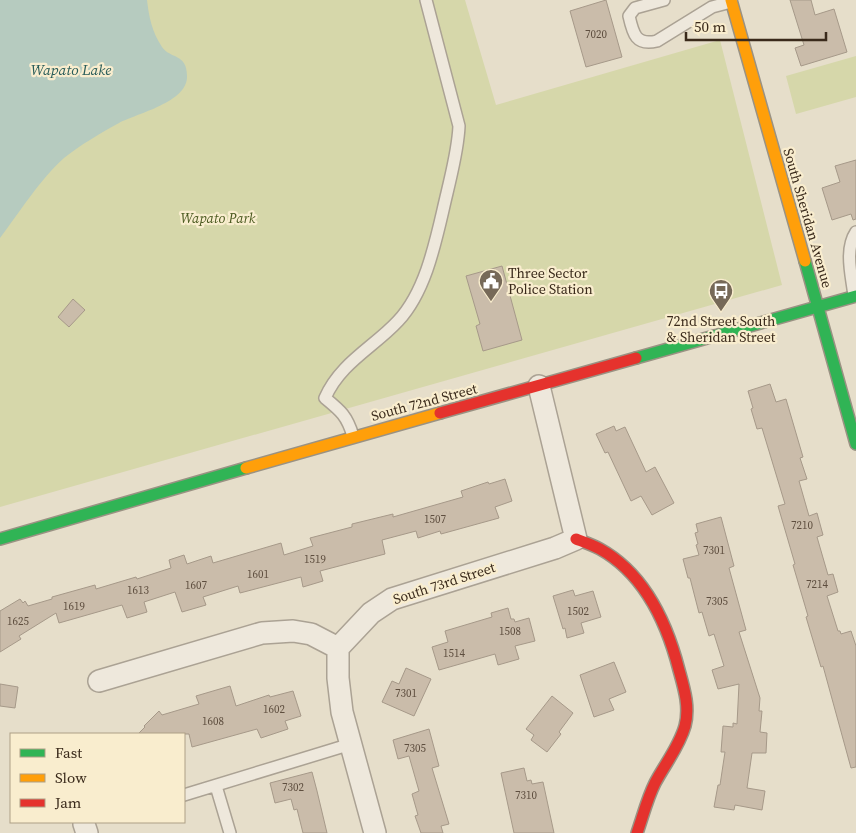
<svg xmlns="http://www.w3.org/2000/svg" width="856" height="833" font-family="'Source Serif 4',serif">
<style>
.green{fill:#d6d7aa}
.water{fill:#b6cbbf}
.building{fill:#cabcaa;stroke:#a69989}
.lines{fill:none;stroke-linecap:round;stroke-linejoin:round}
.lane-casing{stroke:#aba294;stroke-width:14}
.street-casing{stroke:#aba294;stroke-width:24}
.fast-casing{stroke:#9a9283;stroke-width:14}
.slow-casing{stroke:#9a9283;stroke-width:14}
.jam-casing{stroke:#9a9283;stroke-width:14}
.lane{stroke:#eee8dc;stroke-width:11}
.street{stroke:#eee8dc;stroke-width:21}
.fast{stroke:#30b455;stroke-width:11}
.slow{stroke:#ff9f0a;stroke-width:11}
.jam{stroke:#e5322d;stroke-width:11}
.labels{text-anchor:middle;stroke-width:4.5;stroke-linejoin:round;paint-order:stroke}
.number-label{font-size:11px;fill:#5e4e3f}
.park-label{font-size:14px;font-style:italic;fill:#4a591f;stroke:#f9edce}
.street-label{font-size:14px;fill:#3a2a1b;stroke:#f9edce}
.poi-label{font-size:14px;fill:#3a2a1b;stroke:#f9edce;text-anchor:start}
.water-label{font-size:15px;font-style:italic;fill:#285c59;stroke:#f9edce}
</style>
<rect width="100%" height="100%" fill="#e6deca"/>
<path class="green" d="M0,0h465l31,105 224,-65 62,245 -782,222z
M856,56v41l-60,17 -10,-38z"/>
<path class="water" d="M0,0h147c2,17 5,32 15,47 8,12 25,6 25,29 1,26 -49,37 -68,47 -18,10 -39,22 -55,35 -23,20 -45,55 -64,80z"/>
<path class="building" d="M606,0l16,57 -36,10 -16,-56z
M790,0h21l4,15 19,-6 13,43 -46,14 -6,-18 9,-3z
M856,160v59l-3,1 -2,-6 -19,6 -10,-32 18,-6 -5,-16z
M502,266l20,74 -39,11 -7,-25 4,-2 -14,-48z
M73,299l12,11 -16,17 -11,-10z
M770,384l6,18 10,-3 17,58 -3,1 7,21 -8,2 10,35 8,-3 6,22 -6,2 11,38 5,-1 5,18 -11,4 11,35h2l1,3 10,-3 5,15v121l-5,1 -28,-102 -2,1 -15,-50 2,-1 -15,-51 2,-1 -17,-58 7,-2 -23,-76 -5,1 -6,-20 2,-1 -5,-17z
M614,426l2,5 9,-4 21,45 9,-5 19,36 -22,12 -11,-19 -10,5 -23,-49 -3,1 -9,-19z
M505,479l7,22 -17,6 4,11 -58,16 -1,-3 -22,7 -2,-7 -34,9 3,14 -65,17 3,10 -20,6 -2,-10 -61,16 -2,-7 -35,11 3,8 -24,7 -7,-20 -31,10 3,10 -20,6 -5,-13 -63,18 -3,-10 -37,23 2,3 -21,13v-41l20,-12 3,4 2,-2 3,5 24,-7v-2l43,-12 1,4 40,-12 1,2 34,-11 -2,-8 15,-5 3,9 24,-8 2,7 68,-20 3,12 29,-9 -3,-8 42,-11v-3l41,-10v3l70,-20 -2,-6 27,-9 1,2z
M721,517l13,49 -5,2 17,62 -7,2 21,66 -1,13h3l-2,21 7,1 -1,20h-14l-5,35 18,3 -3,19 -27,-5 -1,5 -20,-3 4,-22h2l5,-33h-4l2,-26 10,1v-4l4,1 2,-40 -21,5 -6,-19 12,-4 -10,-32 -5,2 -7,-24 -3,1 -9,-35h-2l-5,-19 16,-4 -3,-10 2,-1 -3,-11 3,-1 -2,-8z
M573,590l2,6 18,-5 8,26 -20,6 3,10 -17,5 -2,-10 -2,1 -10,-33z
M508,608l3,11h3l1,3 14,-4 6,23 -20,5 4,13 -21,6 -3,-11 -56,16 -7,-23 16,-5 -3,-11 47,-14 -1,-4z
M614,662l12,30 -17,7 5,11 -20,7 -14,-42z
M406,668l25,11 -17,37 -32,-14 10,-21 7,3z
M0,684l18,3 -3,21 -15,-2z
M230,686l6,20 33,-11 1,2 23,-6 8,25 -16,5 3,8 -27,9 -4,-9 -65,18 -3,-13h-51l7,-7 -1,-1 15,-15 3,4 37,-11 -3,-8z
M552,696l21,17 -14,19 2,2 -14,18 -16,-12 3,-5 -8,-6z
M429,729l10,37 -7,2 17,56 -8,2 2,7h-22l-6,-17 3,-1 -6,-21 7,-3 -10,-35 -11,3 -5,-19z
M524,768l3,13 4,-1 1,4 11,-2 11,51h-40l-13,-60z
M312,772l5,19 10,42h-24l-6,-24 -3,1 -3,-11 -16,4 -5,-20z"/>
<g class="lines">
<g class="lane-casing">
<path id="lane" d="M664,0l-29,8 -6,8c4,18 7,30 28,25l55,-34 19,-5
M854,296c-2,-19 -10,-46 2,-64
M353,436c-6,-20 -12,-25 -28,-38 15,-35 49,-51 73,-77 30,-32 39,-87 49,-128 5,-22 11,-44 12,-67l-33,-126
M216,786l14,47
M184,795l167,-51"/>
</g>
<g class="street-casing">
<path id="street" d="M338,648l33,-35 21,-14 163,-51 21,-9 -37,-153
M338,648v30l4,34 33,121
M99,681l163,-48 31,-2 18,3 27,14
M84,824l3,9"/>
</g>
<g class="fast-casing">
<path id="fast" d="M805,261l51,183
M636,358l220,-62
M0,539l246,-71"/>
</g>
<g class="slow-casing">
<path id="slow" d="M731,0l74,261
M246,468l194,-55"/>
</g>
<g class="jam-casing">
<path id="jam" d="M440,413l196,-55
M576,539c8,3 17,6 24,10 45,25 67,74 79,121 5,18 11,37 6,56 -6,21 -20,38 -30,57 -8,16 -12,33 -18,50"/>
</g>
<use href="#lane" class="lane"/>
<use href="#street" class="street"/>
<use href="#fast" class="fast"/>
<use href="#slow" class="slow"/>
<use href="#jam" class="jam"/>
</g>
<defs>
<g id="civic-pin" transform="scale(1.25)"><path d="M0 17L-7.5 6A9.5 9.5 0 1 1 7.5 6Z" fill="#766958" stroke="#f9edce"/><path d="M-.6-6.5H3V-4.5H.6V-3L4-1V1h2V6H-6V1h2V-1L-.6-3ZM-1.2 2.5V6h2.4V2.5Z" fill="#fff"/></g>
<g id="bus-pin" transform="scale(1.25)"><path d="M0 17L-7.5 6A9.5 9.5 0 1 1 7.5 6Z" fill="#766958" stroke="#f9edce"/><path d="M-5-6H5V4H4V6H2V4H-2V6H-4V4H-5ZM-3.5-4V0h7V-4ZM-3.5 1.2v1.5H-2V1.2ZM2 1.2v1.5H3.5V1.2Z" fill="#fff"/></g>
</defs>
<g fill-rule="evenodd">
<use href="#civic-pin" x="491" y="281"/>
<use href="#bus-pin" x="721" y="291"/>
</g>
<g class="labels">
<g class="number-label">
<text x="596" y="38">7020</text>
<text x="435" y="523">1507</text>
<text x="802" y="529">7210</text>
<text x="714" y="554">7301</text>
<text x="315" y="563">1519</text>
<text x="258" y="578">1601</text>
<text x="817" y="588">7214</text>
<text x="196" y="589">1607</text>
<text x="138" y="594">1613</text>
<text x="717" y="605">7305</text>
<text x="74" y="610">1619</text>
<text x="578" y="615">1502</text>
<text x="18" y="625">1625</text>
<text x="510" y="635">1508</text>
<text x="454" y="657">1514</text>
<text x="406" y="697">7301</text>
<text x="274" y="713">1602</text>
<text x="213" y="725">1608</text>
<text x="415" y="752">7305</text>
<text x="293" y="791">7302</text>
<text x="526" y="799">7310</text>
</g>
<g class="park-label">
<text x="218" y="223">Wapato Park</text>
</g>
<g class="street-label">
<text transform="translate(808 218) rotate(74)" y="5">South Sheridan Avenue</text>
<text transform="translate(424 402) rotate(-15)" y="5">South 72nd Street</text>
<text transform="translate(444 583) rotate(-18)" y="5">South 73rd Street</text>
</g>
<g class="poi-label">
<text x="508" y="278">Three Sector<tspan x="508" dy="16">Police Station</tspan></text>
<text x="721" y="326" text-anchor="middle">72nd Street South<tspan x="721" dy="16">&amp; Sheridan Street</tspan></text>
</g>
<g class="water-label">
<text x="71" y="75">Wapato Lake</text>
</g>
</g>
<rect x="10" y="733" width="175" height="90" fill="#f9edce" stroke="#ad9f86"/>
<rect x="20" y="749" width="25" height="8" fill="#30b455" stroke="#ad9f86"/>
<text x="55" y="758" font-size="15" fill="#3a2a1b">Fast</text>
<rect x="20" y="774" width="25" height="8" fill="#ff9f0a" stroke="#ad9f86"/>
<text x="55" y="783" font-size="15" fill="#3a2a1b">Slow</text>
<rect x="20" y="799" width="25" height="8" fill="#e5322d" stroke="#ad9f86"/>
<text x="55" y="808" font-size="15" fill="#3a2a1b">Jam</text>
<path d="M686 32v8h140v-8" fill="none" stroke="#3a2a1b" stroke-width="2.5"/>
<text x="694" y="32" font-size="15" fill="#3a2a1b" stroke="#f9edce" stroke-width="4" paint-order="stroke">50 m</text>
</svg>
